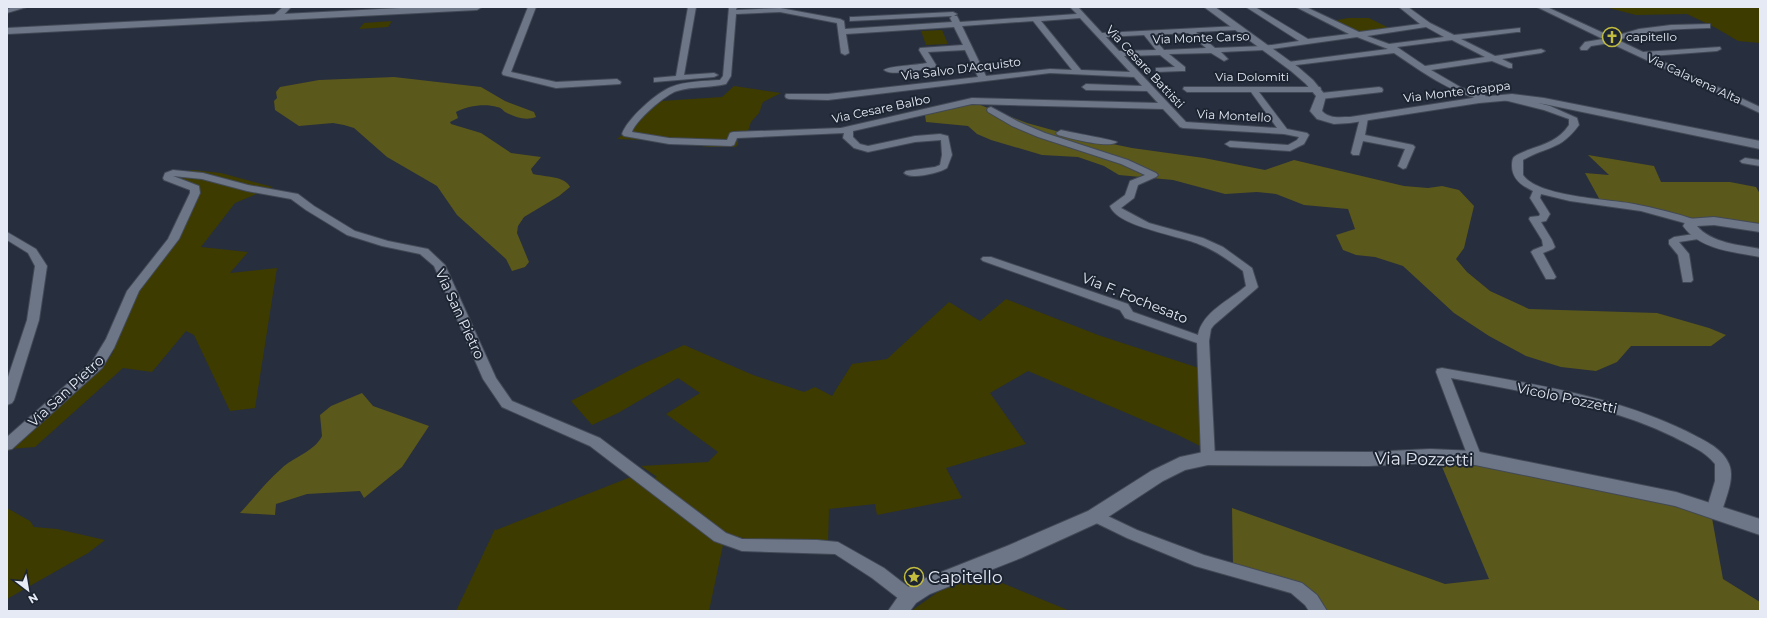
<svg xmlns="http://www.w3.org/2000/svg" width="1767" height="618" font-family="Montserrat,sans-serif">
<style>
.green{fill:#3d3b00}
.forest{fill:#5b581b}
.lines{fill:none;stroke-linecap:round;stroke-linejoin:round}
.minor-casing{stroke:#424956;stroke-width:2}
.tertiary-casing{stroke:#424956;stroke-width:2}
.minor{fill:#6d7687;fill-rule:evenodd}
.tertiary{fill:#6d7687;fill-rule:evenodd}
.wall{fill:#373f4d}
.labels{text-anchor:middle;stroke-width:4;stroke-linejoin:round;paint-order:stroke}
.far-poi-label{font-size:12px;fill:#e5eaf4;stroke:#1d2533;text-anchor:start}
.far-street-label{font-size:12px;fill:#e5eaf4;stroke:#1d2533}
.street-label{font-size:14px;fill:#e5eaf4;stroke:#1d2533}
.near-street-label{font-size:17px;fill:#e5eaf4;stroke:#1d2533}
.near-poi-label{font-size:17px;fill:#e5eaf4;stroke:#1d2533;text-anchor:start}
</style>
<rect width="100%" height="100%" fill="#272e3d"/>
<path class="green" d="M1605,7h155v36l-22,-2 -22,-13 -29,-14 -51,1z
M1348,18h21l20,10 -31,5 -26,-12z
M392,21l-4,6 -29,2 5,-6z
M942,30l6,14 -22,1 -5,-14z
M734,86l47,7 -18,9 -4,11 -8,9 -4,12 -9,4v7l-3,2h-25l-67,-7 -26,-1 44,-38 61,-4z
M193,170l28,3 52,14 -38,16 -34,44 47,5 -18,21 47,-5 -22,140 -25,3 -36,-76 -8,-4 -34,41 -29,-4 -88,79 -26,2 96,-85 9,-13v-10l10,-27 29,-47 45,-79 -32,-11 11,-4z
M1006,299l92,36 104,34 4,80 -28,-14 -150,-64 -38,22 36,51 -80,24 16,30 -85,17 -2,-11 -46,5 -1,37 -71,-4 -21,-6 -13,9 -14,66h-253l39,-82 1,1 145,-57 9,6 7,-2 -16,-11 67,-4 10,-10 -52,-38 34,-21 -22,-15 -60,35 -26,12 -21,-24 63,-33 50,-23 69,30 51,17 11,-5 17,9 20,-32 35,-5 62,-57 31,19z
M7,508l23,13 4,6 23,2 48,11 -17,13 -81,46z
M980,574l90,37h-159l27,-19z"/>
<path class="forest" d="M394,77l87,10 24,14 29,11 2,5c-11,4 -21,0 -31,-5 -2,-2 -5,-5 -8,-5 -12,-4 -30,-1 -41,5l2,6 -8,4 1,2 30,9 30,20 30,4 -10,12 2,5c12,3 32,2 37,13l-11,9 -35,21 -6,9 -1,7 12,29 -4,5 -13,4 -6,-12 -49,-44 -20,-29 -50,-29 -33,-29 -10,-3 -11,-2 -34,3 -24,-16 -1,-9 3,-3 -1,-6 4,-5 39,-7z
M975,103l52,20 47,13 58,12 72,10 61,12 29,-10 110,26 24,2 14,-2 17,4 15,16 -10,42 -8,11 11,13 23,19 39,18 128,4 52,15 17,7 -15,11h-80l-14,16 -21,9 -35,-4 -35,-11 -37,-20 -35,-23 -51,-47 -28,-9 -19,-2 -13,-5 -7,-15 19,-6 -7,-20 -44,-4 -28,-11 -19,-2 -32,2 -52,-14 -54,-5 -15,-9 -26,-9 -36,-2 -51,-15 -14,-6 -9,-8 -42,-4 -1,-7z
M1588,155l66,11 7,16h69l26,5 4,7v34l-69,-6 -90,-20 -16,-29 24,2z
M362,393l11,13 56,20 -27,41 -38,31 -4,-7 -53,3 -31,10 -1,11 -35,-2c14,-15 26,-31 41,-44 12,-12 33,-17 41,-33l-2,-21 11,-9z
M1457,461l209,41 46,16 11,61 37,23v9h-439l-16,-18 -72,-27 -1,-58 213,76 44,-5 -49,-117z"/>
<g class="lines">
<g class="minor-casing">
<path id="minor" d="M14,7h13l-20,6v-4z
M283,7h8l-11,12h-6v-4z
M528,7h8l-25,65 45,10 61,-3 4,3 -1,2 -64,4 -53,-13 -1,-2z
M688,7h8l-12,68 30,-2 4,2 -4,2 -60,5v-4l22,-2z
M729,7h8l-1,3 44,-2 60,11 4,2 1,8 107,-7 -2,-4 2,-2 -102,5v-4h3l100,-5 4,2 -3,2h3l3,6 117,-8 -7,-7h8l24,26 137,-7 1,2 -4,2 -40,2 19,16 49,-2 35,-5 -53,-34h9l53,32 41,-5 -53,-27h10l53,25 61,-8 -21,-17h9l22,16 24,12 66,-7v4h-3l-56,7 34,17 46,-7 4,2 -4,2 -39,6 10,5v4h-3l-17,-7 -61,9 31,18 23,7 1,2 -4,3c-34,-9 -60,-28 -88,-47l-106,13 -4,-2 4,-2 100,-13 -31,-12 -93,13 -43,2 7,7 -4,2 -13,-8 -42,1 16,13v4h-3l-26,1v-4l19,-1 -15,-12 -36,1 62,66 91,6 -26,-36h-64l-4,-3 1,-2h136l1,2 -4,3h-58l28,37 20,4 2,2 -5,9 -14,7 -60,-4 -5,-3 5,-3 58,4 9,-5 2,-3 -15,-3 -101,-6 -3,-1 -17,-18 -191,-5 -119,27v6l7,7 8,2 47,-10 25,-2 8,2 4,19 -5,13c-7,5 -37,12 -43,5l2,-2 29,-4 5,-2 2,-10 -1,-15 -26,2 -47,10 -14,-4 -11,-10 1,-5 -107,5 -3,7 -3,1 -62,-2 -45,-8 -2,-2c5,-15 34,-41 49,-47 14,-6 34,-6 49,-7l3,-4zM780,12l57,11 4,30 4,2 4,-2 -3,-19 108,-7 9,18 -43,3 -1,2 8,13c-9,2 -39,3 -43,7 8,7 41,-1 51,-3l1,-2 -8,-13 37,-2 13,27 -150,17h-42l-1,2 1,2 3,1 39,1 222,-27 84,4 8,9 -56,-2 -4,3 4,3 61,1 11,12 -186,-5 -131,30 -108,4 -3,1 -3,7 -58,-2 -37,-6c3,-11 34,-38 45,-41 16,-5 33,-3 49,-7l5,-8 5,-62zM1080,18l50,54 -49,-2 -40,-49zM1033,21l39,49 -22,-1 -64,7 -24,-50zM1426,27l18,10 -55,7 -22,-8zM1188,33l18,15 -42,2 -13,-15zM1144,35l12,15 -37,1 -13,-14zM1452,40l33,17 -60,9 -28,-19z
M1537,7h10l65,30 27,-8 32,-4 39,-1v4h-3c-32,1 -58,2 -89,12l25,12 77,-5 1,2 -4,2 -66,5 109,51v6l-150,-70 -19,3 -4,4h-6l-1,-2 5,-6 18,-3z
M1379,87l3,1 1,2 -1,2 -61,7 -4,-3 4,-3z
M1507,95l43,11 27,12 2,7c-19,26 -32,21 -56,35v15c15,22 85,24 111,29 21,4 41,9 62,16l1,2 -5,3 -51,-14 -71,-10 -29,-7 -1,4 10,16 -4,7 -5,1 11,18 3,7 -2,2 -10,4 13,24 -2,2h-8l-15,-27 2,-2 10,-4 -1,-6 -13,-21 1,-2 9,-1 1,-2 -10,-16 3,-7c-11,-5 -21,-12 -21,-25 0,-3 0,-7 2,-9 3,-3 10,-5 14,-7 17,-6 31,-10 41,-25v-6l-25,-9 -40,-10 -1,-2z
M991,107l28,15 26,11 83,27 28,13 2,2 -2,2 -18,8 -4,13 -13,10 28,15 54,15 20,9 29,21 6,19 -2,2 -42,36 -3,4 -2,12 6,117 -2,4 -5,1 -5,-1 -2,-4 -4,-115 -72,-25 -5,-8 -137,-49 -2,-2 2,-2h8l137,47 5,8 65,23c4,-23 32,-35 48,-49l-3,-15c-13,-10 -27,-20 -42,-26 -19,-9 -84,-18 -91,-39l15,-11 5,-14 15,-6 -24,-11 -83,-27 -26,-11 -24,-14 -1,-2 1,-2z
M1364,115l4,3 -3,17 48,10 2,2 -9,21 -3,1 -5,-3 7,-17 -42,-8 -4,14h-6l-2,-2 9,-35z
M1061,130c8,2 53,10 56,12 -8,7 -48,-4 -59,-7l-2,-2z
M1745,158l15,2v6l-18,-3 -2,-2z
M173,170l30,3 45,12 50,9 16,12 41,25 33,10 40,8 17,16 51,113 16,23 88,37 126,95 16,6 75,1 21,2 46,26 31,24 2,5 -2,5 -6,2 -6,-2 -31,-24 -37,-24 -93,-3 -28,-10 -124,-95 -88,-39 -19,-28 -49,-113 -14,-12 -38,-8 -35,-11 -41,-25 -15,-11 -44,-8 -45,-12 -29,-3 26,10 1,7 -21,46 -40,52 -25,57 -12,20 -90,81 -5,1v-13l85,-75 14,-23 21,-48 41,-52 22,-46v-3l-26,-10 -1,-2 2,-5z
M7,232l29,17 11,17 -8,54 -25,80 -2,3 -5,2v-25l20,-60 8,-54 -7,-13 -21,-13z
M1701,233l4,1 1,2 -1,2 -26,4 10,12 4,26 -2,2h-8l-5,-27 -9,-11v-4l5,-3z
M1442,368c83,15 168,26 244,63 15,8 36,16 43,33 6,14 -3,33 -7,47l-3,4 -5,2 -5,-2 -3,-4 9,-30v-17c-10,-13 -26,-19 -41,-27 -70,-34 -147,-44 -223,-59l31,80 -2,4 -5,1 -5,-1 -34,-90 1,-3z
M1095,510l42,20 67,25 98,28 15,12 10,16h-18l-4,-6 -14,-12 -96,-27 -68,-28 -37,-18 -3,-4 3,-4z"/>
</g>
<g class="tertiary-casing">
<path id="tertiary" d="M420,7h62l-5,3 -470,24v-6z
M1204,7h11l83,60 15,13 13,16 -4,15c7,8 18,6 28,6l129,-20 33,-3 32,4 216,43v8l-216,-45 -32,-4 -33,3 -129,20 -16,1 -17,-5 -7,-8 6,-15 -10,-12 -15,-13z
M1714,217l46,7v8l-46,-7 -17,1c14,17 43,19 63,23v8c-26,-5 -60,-7 -77,-31l4,-7z
M1430,449l45,2 201,41 84,27v16l-85,-29 -200,-41 -45,-2 -61,3 -161,-1 -23,5 -22,11 -61,40 -81,37 -91,36 -14,9 -6,8h-22l14,-20 14,-9 91,-36 81,-35 63,-40 29,-14 28,-6 161,1z"/>
</g>
<use href="#minor" class="minor"/>
<use href="#tertiary" class="tertiary"/>
</g>
<path class="wall" d="M1132,7h19l-17,1z"/>
<defs>
<g id="church-ring" transform="scale(1)"><circle r="9.5" fill="#1d2533" stroke="#c3bd3f" stroke-width="1.5"/><path d="M-1.2-6h2.4v3.5h3.3v2.4h-3.3V6h-2.4V-.1h-3.3v-2.4h3.3Z" fill="#c3bd3f"/></g>
<g id="sight-ring" transform="scale(1)"><circle r="9.5" fill="#1d2533" stroke="#c3bd3f" stroke-width="1.5"/><path d="M0-6L1.8-2.2L6-1.7L2.9 1.2L3.7 5.4L0 3.3L-3.7 5.4L-2.9 1.2L-6-1.7L-1.8-2.2Z" fill="#c3bd3f"/></g>
</defs>
<g fill-rule="evenodd">
<use href="#church-ring" x="1612" y="37"/>
<use href="#sight-ring" x="914" y="577"/>
</g>
<g class="labels">
<g class="far-poi-label">
<text x="1626" y="41">capitello</text>
</g>
<g class="far-street-label">
<text transform="translate(1201 38) rotate(-2)" y="4">Via Monte Carso</text>
<text transform="translate(1145 67) rotate(47)" y="4">Via Cesare Battisti</text>
<text transform="translate(961 69) rotate(-7)" y="4">Via Salvo D'Acquisto</text>
<text x="1252" y="81">Via Dolomiti</text>
<text transform="translate(1694 79) rotate(25)" y="4">Via Calavena Alta</text>
<text transform="translate(1457 92) rotate(-7)" y="4">Via Monte Grappa</text>
<text transform="translate(881 109) rotate(-12)" y="4">Via Cesare Balbo</text>
<text transform="translate(1234 116) rotate(3)" y="4">Via Montello</text>
</g>
<g class="street-label">
<text transform="translate(1135 298) rotate(22)" y="5">Via F. Fochesato</text>
<text transform="translate(460 314) rotate(65)" y="5">Via San Pietro</text>
<text transform="translate(66 391) rotate(-43)" y="5">Via San Pietro</text>
<text transform="translate(1567 398) rotate(12)" y="5">Vicolo Pozzetti</text>
</g>
<g class="near-street-label">
<text transform="translate(1424 459) rotate(1)" y="6">Via Pozzetti</text>
</g>
<g class="near-poi-label">
<text x="928" y="583">Capitello</text>
</g>
</g>
<rect width="1767" height="618" fill="none" stroke="#e5eaf4" stroke-width="16"/>
<g transform="translate(28 590) rotate(149)" stroke="#1d2533" stroke-width="3" paint-order="stroke">
<path d="M0-3L7 15L0 10L-7 15Z" fill="#e5eaf4"/>
<text y="-6" font-size="11" font-weight="bold" text-anchor="middle" fill="#e5eaf4">N</text>
</g>
</svg>
